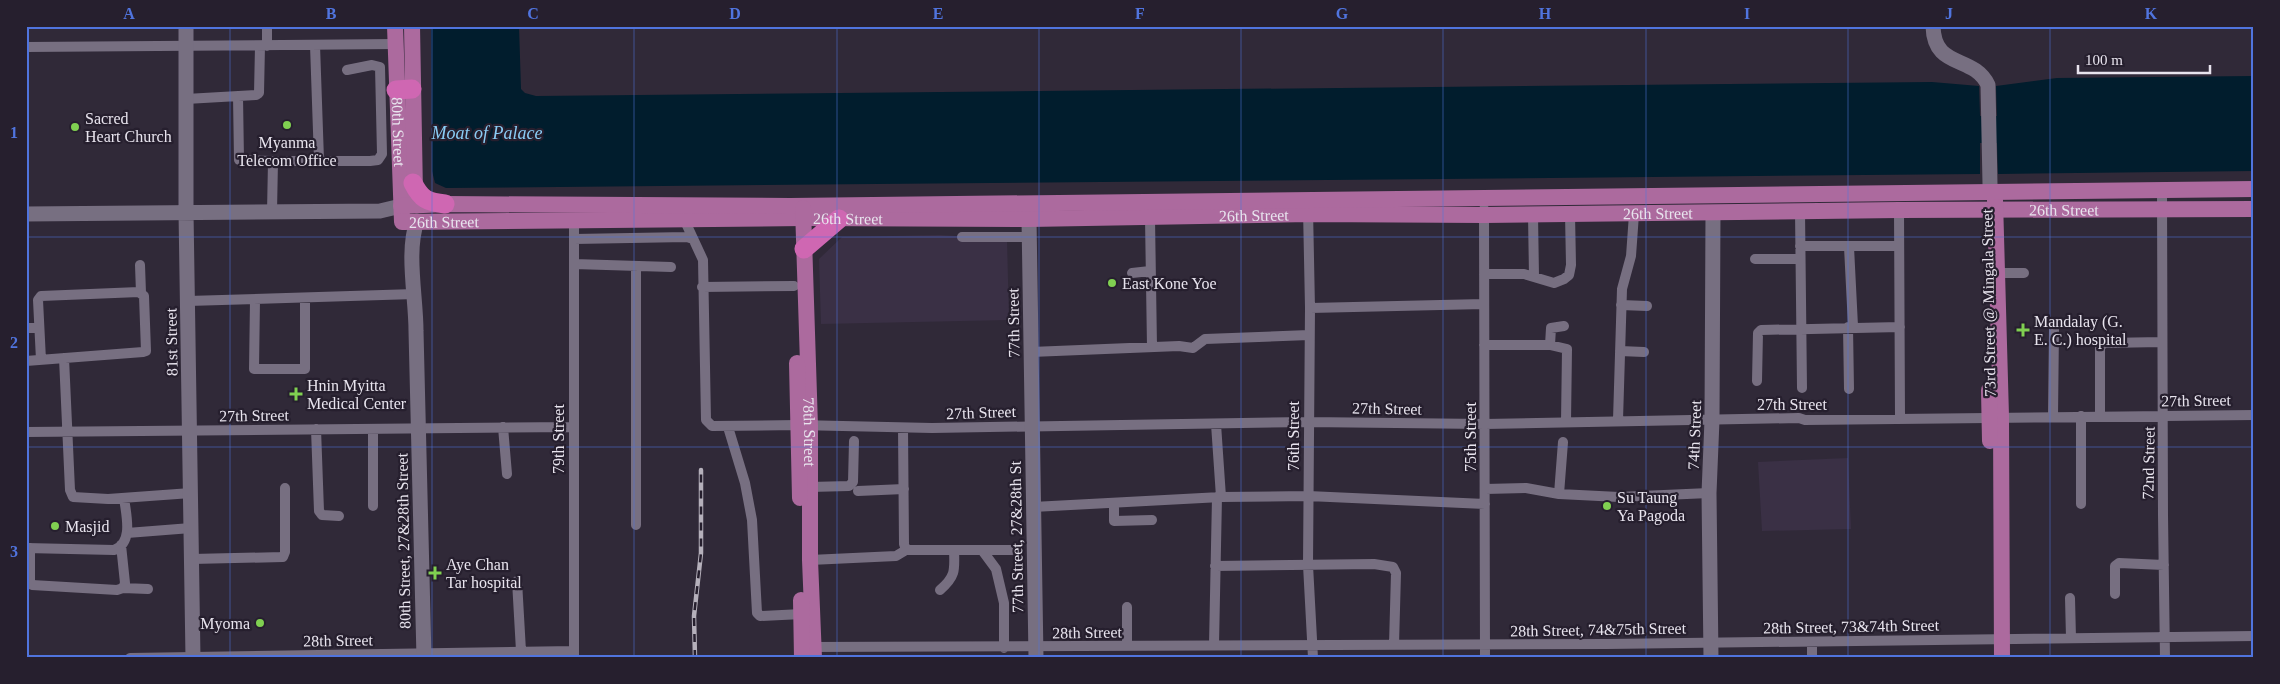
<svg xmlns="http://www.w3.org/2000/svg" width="2280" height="684" font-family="Georgia,serif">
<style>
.built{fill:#3a3045}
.water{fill:#011d2d}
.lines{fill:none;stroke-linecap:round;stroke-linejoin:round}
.street{stroke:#776f81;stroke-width:10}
.secondary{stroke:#776f81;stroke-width:15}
.primary{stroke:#ac6a9e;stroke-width:16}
.highway{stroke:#cf67b2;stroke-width:19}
.rail-casing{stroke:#b5b0bb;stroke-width:4.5}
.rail{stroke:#261f2e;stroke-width:2.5;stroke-dasharray:8;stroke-linecap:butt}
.grid{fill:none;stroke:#5074de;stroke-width:1;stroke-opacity:0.55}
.poi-dot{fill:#80d051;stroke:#261f2e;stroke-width:2}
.labels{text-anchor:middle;stroke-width:4.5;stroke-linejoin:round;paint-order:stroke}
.poi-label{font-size:16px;fill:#e8e4ee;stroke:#261f2e;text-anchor:start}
.street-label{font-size:16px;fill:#e8e4ee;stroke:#261f2e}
.water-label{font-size:18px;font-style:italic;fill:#8accf5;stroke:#261f2e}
.neatline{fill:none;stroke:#5074de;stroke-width:2}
.grid-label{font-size:16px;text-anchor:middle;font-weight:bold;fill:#5074de}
</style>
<rect width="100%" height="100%" fill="#302938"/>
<path class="built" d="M940,235l67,4 2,81 -188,4 -2,-65 23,-22z
M1848,458l3,71 -89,2 -4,-69z"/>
<path class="water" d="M431,26h88l2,63 4,4 11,3 1396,-14 47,4 1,30h17l-1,-30 61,-8 197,-2v95l-256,3 -1,-31h-17v31l-1534,14 -11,-5 -3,-12z"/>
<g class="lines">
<path class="street" d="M267,26v20
M315,45l4,115
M26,47l369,-3
M238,96l1,64 34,1
M186,99l70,-4 3,-2 1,-47
M2162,192l1,323 2,143
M1308,209l2,99 -2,257 5,93
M1484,209l1,449
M1899,210l1,207
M1800,211l2,177
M272,212l1,-51h97l8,-1 4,-6 -2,-87 -8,-2 -25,5
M1533,215l1,61
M1150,218l2,129
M684,219l19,41 3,160 6,6 86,-1 134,3 375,-6 178,2 314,-6 6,2 449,-5
M962,237h67
M574,239l113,-2 6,2
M1800,246h99
M1849,247l4,79
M1755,259h45
M574,264l97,3
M140,265l1,28
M1132,273l18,-2
M1999,273h25
M1484,274h40l30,9 10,-4 5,-4 2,-10 -1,-51
M702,287l92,-1
M255,300l-1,69h51v-71
M188,301l227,-7
M1621,305l26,1
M1310,308l174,-4
M1848,327l1,62
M26,328h13
M1484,345h66l17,4 -1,73
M1550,345l1,-17 13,-2
M1620,351l24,1
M1031,352l148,-6 14,2 12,-9 104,-4
M64,358l6,132 3,7 35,2 83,-6
M26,361c39,-3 78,-6 117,-9l3,-1 -2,-55 -5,-4 -98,4 -3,4 3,60
M1757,381l1,-48 3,-3 139,-3
M2053,416l1,-87
M2100,416v-70l5,-3 57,-1
M1618,420l4,-131 9,-33 3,-42
M1216,424l5,73
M503,427l4,47
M728,427l17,56 7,37 5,93 3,3 42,-2
M903,428l1,116 2,6h106
M316,429l3,82 3,4 17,1
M373,430v76
M26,432l547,-5
M810,487l39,-1 4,-4 1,-41
M1485,489l41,-1 33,6 60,3 90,-4
M858,491l46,-2
M1559,494l4,-52
M1114,503v18l38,-1
M2081,504v-88
M1033,507l188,-10 87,-1 177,8
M636,525v-258
M127,533l64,-5
M26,548l88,2c20,-7 12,-36 10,-52
M30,548v32l2,5 85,5 6,-2 2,-5 -4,-38
M982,550l14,19 8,34v45
M192,559l91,-2 2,-5v-64
M810,560l86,-4 10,-6
M1215,566l159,-2 19,3 3,6 -2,72
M517,581l4,70
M123,588l25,1
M940,590c15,-13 15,-19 14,-39
M2115,594v-28l4,-3 45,2
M2070,598l1,40
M1127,607v39
M1214,645l3,-148
M808,647l799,-3 647,-8
M574,657v-436
M130,658l444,-7
M1812,658v-16"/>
<path class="secondary" d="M186,26v186l7,446
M1933,26c1,44 40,28 55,59l2,99
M26,214l354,-3 21,-5
M1029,219l7,439
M417,221c-11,31 -1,76 -1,110 3,109 6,218 8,327
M1711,658l-2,-165 3,-73 1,-207"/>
<g class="primary">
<path id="s1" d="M395,26l7,196 402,-4 225,1 279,-5 176,1 415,-5 355,-1"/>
<path d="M412,26l3,168"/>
<path d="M1995,200l6,216 1,242"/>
<path d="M401,206l44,-2 345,2 1464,-17"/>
<path id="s2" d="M803,208l7,218v134l4,98"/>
<path d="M797,363l3,135"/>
<path d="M1989,390l1,51"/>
<path d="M801,600l1,58"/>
</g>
<path class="highway" d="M396,90l16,-1
M413,183c8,16 14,19 32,21
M804,249l35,-30"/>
<g class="rail-casing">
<path id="rail" d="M695,658l-1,-42 7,-63v-83"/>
</g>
<use href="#rail" class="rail"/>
</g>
<path class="grid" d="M230,26v632M432,26v632M634,26v632M837,26v632M1039,26v632M1241,26v632M1443,26v632M1646,26v632M1848,26v632M2050,26v632M26,237h2228M26,447h2228"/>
<g class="poi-dot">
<circle cx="287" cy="125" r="5"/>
<circle cx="75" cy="127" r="5"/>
<circle cx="1112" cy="283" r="5"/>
<path d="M2020.5 322.5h5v5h5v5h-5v5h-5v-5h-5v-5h5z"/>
<path d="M293.5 386.5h5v5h5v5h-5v5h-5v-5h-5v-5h5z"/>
<circle cx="1607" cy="506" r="5"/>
<circle cx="55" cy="526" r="5"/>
<path d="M432.5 565.5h5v5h5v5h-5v5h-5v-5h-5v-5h5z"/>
<circle cx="260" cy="623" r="5"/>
</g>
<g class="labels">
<g class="poi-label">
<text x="85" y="124">Sacred<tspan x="85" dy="18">Heart Church</tspan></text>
<text x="287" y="148" text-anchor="middle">Myanma<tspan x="287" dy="18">Telecom Office</tspan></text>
<text x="1122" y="289">East Kone Yoe</text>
<text x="2034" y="327">Mandalay (G.<tspan x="2034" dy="18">E. C.) hospital</tspan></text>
<text x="307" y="391">Hnin Myitta<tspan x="307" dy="18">Medical Center</tspan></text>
<text x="1617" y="503">Su Taung<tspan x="1617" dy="18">Ya Pagoda</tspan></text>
<text x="65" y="532">Masjid</text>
<text x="446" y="570">Aye Chan<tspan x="446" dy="18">Tar hospital</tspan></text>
<text x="250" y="629" text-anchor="end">Myoma</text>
</g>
<g class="street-label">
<text dy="6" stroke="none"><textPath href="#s1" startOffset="106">80th Street</textPath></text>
<text dy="6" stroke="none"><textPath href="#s1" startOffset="1858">26th Street</textPath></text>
<text dy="6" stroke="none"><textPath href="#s1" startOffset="1452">26th Street</textPath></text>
<text dy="6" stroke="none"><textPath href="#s1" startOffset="1048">26th Street</textPath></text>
<text dy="6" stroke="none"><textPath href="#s1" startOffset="642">26th Street</textPath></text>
<text dy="6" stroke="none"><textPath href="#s1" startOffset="238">26th Street</textPath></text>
<text transform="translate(1988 303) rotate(-91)" y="6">73rd Street @ Mingala Street</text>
<text transform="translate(1013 323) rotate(-91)" y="6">77th Street</text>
<text transform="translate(171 342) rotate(-91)" y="6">81st Street</text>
<text transform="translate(2196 400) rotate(-1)" y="6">27th Street</text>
<text x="1792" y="410">27th Street</text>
<text transform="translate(1387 408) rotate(1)" y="6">27th Street</text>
<text transform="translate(981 412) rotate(-2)" y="6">27th Street</text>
<text transform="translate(254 415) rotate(-1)" y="6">27th Street</text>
<text dy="6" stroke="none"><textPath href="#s2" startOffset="224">78th Street</textPath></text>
<text transform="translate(1694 435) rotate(-88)" y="6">74th Street</text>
<text transform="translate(1293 436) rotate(-90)" y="6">76th Street</text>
<text transform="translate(1470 437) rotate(-90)" y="6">75th Street</text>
<text transform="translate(558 439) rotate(-90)" y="6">79th Street</text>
<text transform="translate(2148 463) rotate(-89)" y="6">72nd Street</text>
<text transform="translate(1016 537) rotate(-91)" y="6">77th Street, 27&amp;28th St</text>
<text transform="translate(403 541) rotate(-91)" y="6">80th Street, 27&amp;28th Street</text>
<text transform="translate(1851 626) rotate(-1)" y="6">28th Street, 73&amp;74th Street</text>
<text transform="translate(1598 629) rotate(-1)" y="6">28th Street, 74&amp;75th Street</text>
<text transform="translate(1087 632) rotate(-1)" y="6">28th Street</text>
<text transform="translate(338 640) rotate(-1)" y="6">28th Street</text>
</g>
<g class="water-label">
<text x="487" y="139">Moat of Palace</text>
</g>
</g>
<rect width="2280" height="684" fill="none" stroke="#261f2e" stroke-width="55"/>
<path d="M2078 65v8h132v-8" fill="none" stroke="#e8e4ee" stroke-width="2.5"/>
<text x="2085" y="65" font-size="15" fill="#e8e4ee" stroke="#261f2e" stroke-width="4" paint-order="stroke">100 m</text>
<rect x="28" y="28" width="2224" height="628" class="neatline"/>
<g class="grid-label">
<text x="129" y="19">A</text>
<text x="331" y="19">B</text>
<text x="533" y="19">C</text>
<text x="735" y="19">D</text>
<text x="938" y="19">E</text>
<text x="1140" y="19">F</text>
<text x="1342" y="19">G</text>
<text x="1545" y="19">H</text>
<text x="1747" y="19">I</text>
<text x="1949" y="19">J</text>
<text x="2151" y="19">K</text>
<text x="14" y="138">1</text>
<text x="14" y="348">2</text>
<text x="14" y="557">3</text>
</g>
</svg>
